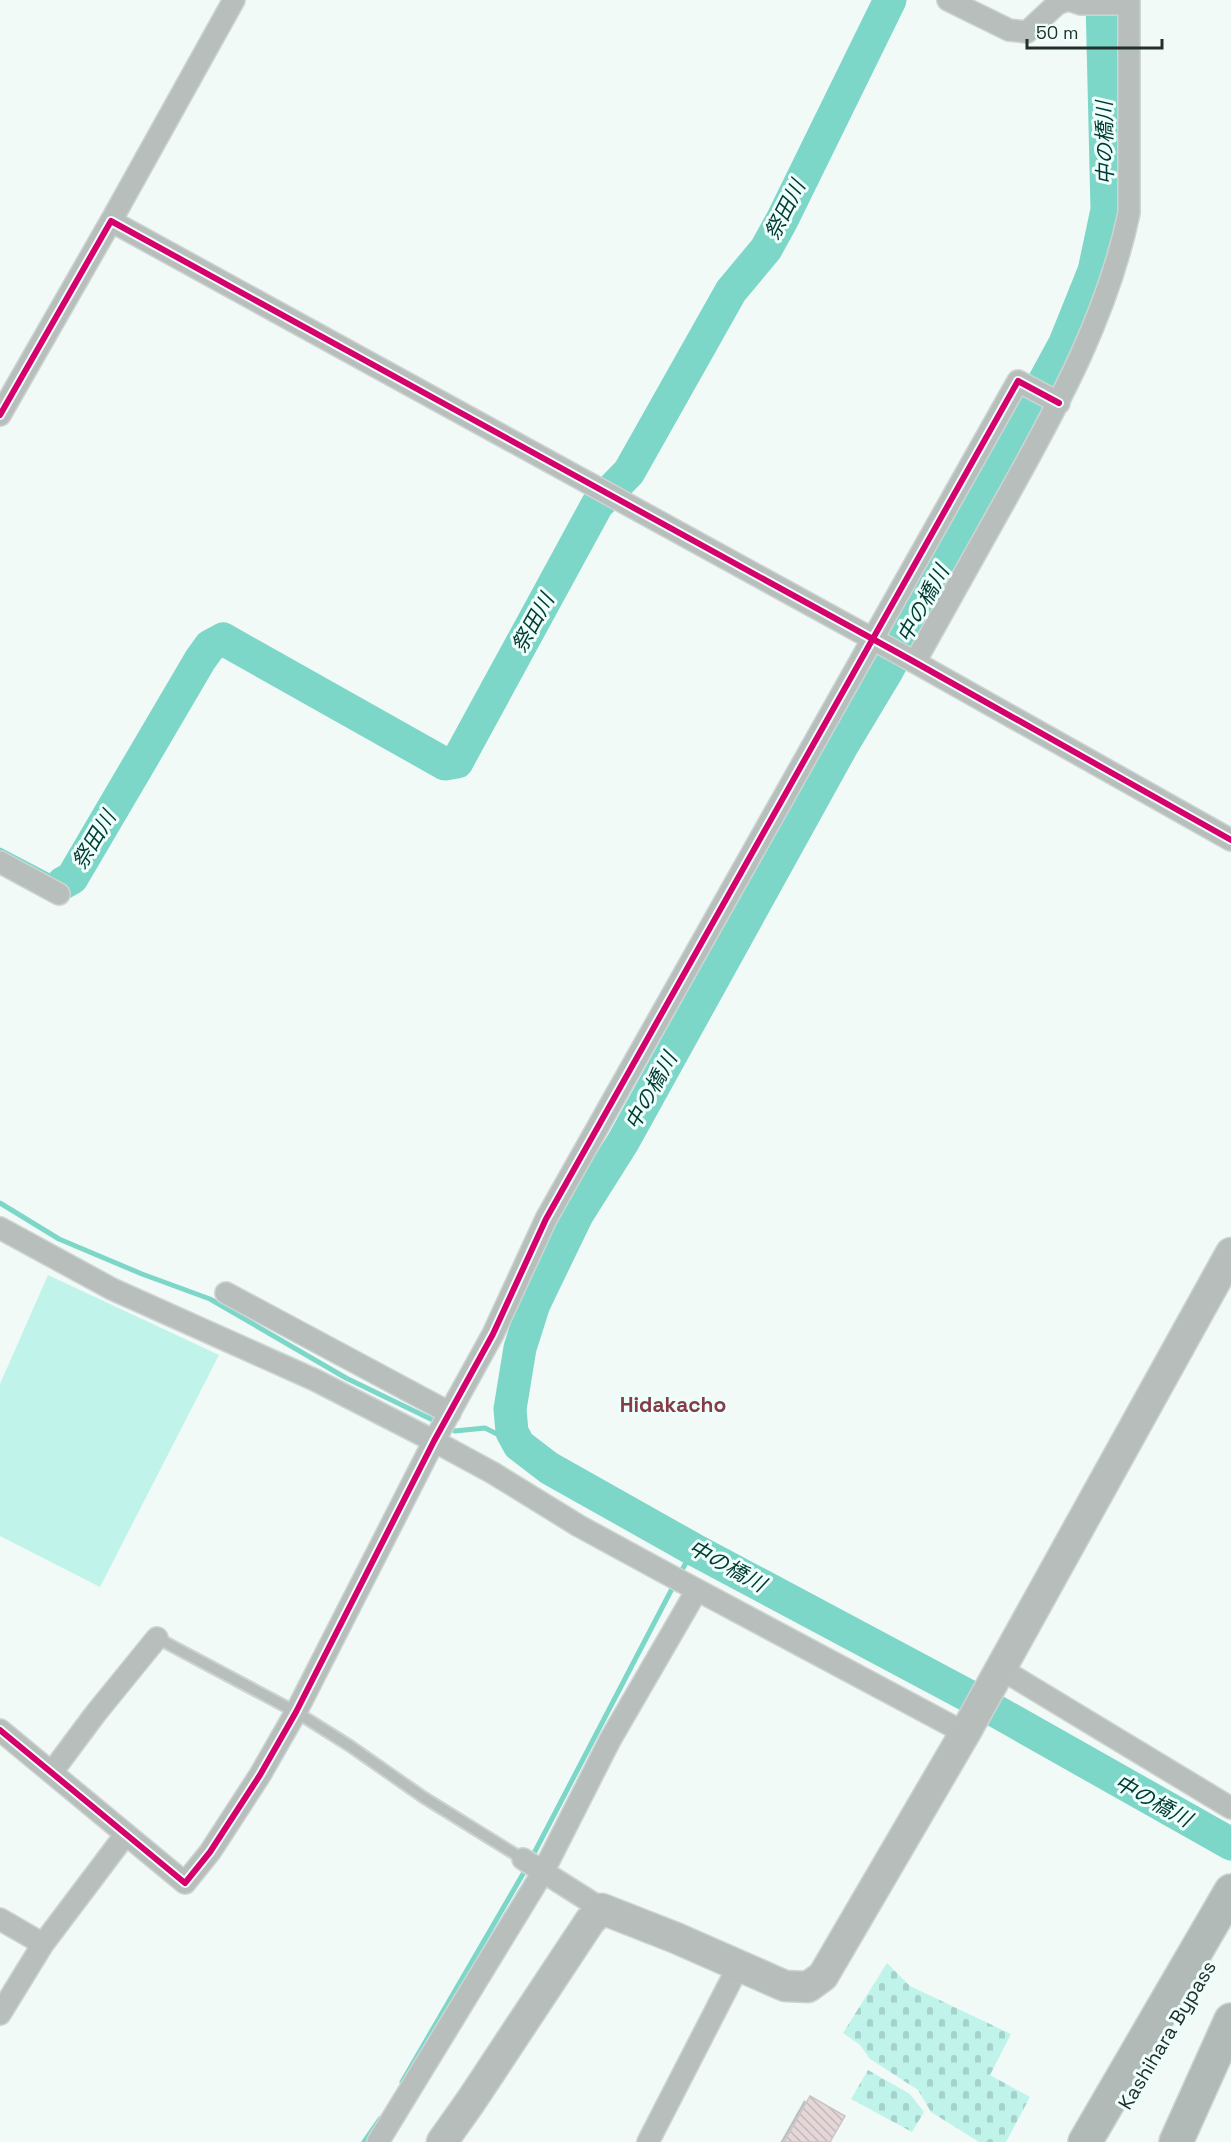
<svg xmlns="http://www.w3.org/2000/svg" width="1231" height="2142" font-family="'Space Grotesk','Noto Sans JP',sans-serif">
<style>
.cemetery{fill:url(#cemetery-stones)}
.green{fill:#c0f4eb}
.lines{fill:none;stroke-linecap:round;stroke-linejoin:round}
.stream{stroke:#7cd7c9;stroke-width:5}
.river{stroke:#7cd7c9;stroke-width:33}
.building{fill:url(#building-back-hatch);stroke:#c9c5c5;stroke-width:1.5;filter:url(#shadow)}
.lane-casing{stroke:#cdd5d3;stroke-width:14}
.street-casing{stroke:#cdd5d3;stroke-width:24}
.secondary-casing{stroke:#cdd5d3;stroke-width:33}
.highway-casing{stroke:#cdd5d3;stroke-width:36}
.lane{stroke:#b7bebc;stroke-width:10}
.street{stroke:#b7bebc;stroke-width:21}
.secondary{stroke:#b6bdbb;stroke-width:30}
.highway{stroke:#b2bab8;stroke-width:33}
.cycleway-casing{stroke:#eefefa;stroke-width:10}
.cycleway{stroke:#d6006c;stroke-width:6}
.labels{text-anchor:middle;stroke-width:6;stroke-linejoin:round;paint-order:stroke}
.street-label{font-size:20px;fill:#21302d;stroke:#eefefa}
.water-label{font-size:21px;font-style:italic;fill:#003a32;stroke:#eefefa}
.neighbourhood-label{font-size:21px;font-weight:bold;fill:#853c47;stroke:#eefefa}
</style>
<defs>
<pattern id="cemetery-stones" width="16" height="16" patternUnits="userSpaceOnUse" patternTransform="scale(1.5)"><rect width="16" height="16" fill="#c0f4eb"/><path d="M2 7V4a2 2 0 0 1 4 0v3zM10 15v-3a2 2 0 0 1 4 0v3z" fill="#a5d2ca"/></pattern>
<pattern id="building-back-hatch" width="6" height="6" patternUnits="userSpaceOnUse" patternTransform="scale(1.5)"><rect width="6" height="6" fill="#e5d6d8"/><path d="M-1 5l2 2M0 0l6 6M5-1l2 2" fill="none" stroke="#c4b8ba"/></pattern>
<filter id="shadow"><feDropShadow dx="-5.5" dy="5.5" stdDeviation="0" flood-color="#0004"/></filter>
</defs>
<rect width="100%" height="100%" fill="#f2faf8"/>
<path class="cemetery" d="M887,1963l23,23 101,48 -21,41 40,22 -24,45h-27l-48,-30 -13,-22 -48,-31 -10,-14 -17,-12z
M868,2070l42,24 14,18 -12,20 -61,-33z"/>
<path class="green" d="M48,1275l171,80 -119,232 -100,-51v-152z"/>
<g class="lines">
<path class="stream" d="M0,850l63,33
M0,1203l59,36 83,35 68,25 136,79 93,45
M447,1427l8,4 30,-3 34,17
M680,1574l13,-25
M531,1859l144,-276
M402,2082l125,-215
M364,2142l16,-23"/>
<path class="river" d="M1102,0l5,210 -13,61 -29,72 -178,328 -45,75 -219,396 -46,73 -43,89 -14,44 -10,61 2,23 7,13 30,23 144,81 285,152 253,143
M63,883l9,-5 128,-218 10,-14 13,-7 222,125 12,-2 140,-257 32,-33 102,-181 35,-42 16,-29 108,-220"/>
</g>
<path class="building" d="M810,2096l35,20 -15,26h-46z"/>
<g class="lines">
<g class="lane-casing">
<path id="lane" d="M157,1638l139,74 54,34 73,51 100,62"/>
</g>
<g class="street-casing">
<path id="street" d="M948,0l61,30 18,2 30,-28 11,-4
M1069,0l12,4h48
M111,221l123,-221
M0,415l111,-194 800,439 320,180
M915,662c32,-58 64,-115 96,-172 49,-88 97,-177 118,-277v-213
M0,862l59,32
M0,1228l112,61 203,91 119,61 59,32 86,53 92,50 294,157
M226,1293l224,120
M1001,1669l230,139
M0,1730l185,153 25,-31 50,-77 36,-63 138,-271 59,-107 53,-115 472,-838 41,22
M52,1772l44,-59 61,-75
M523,1859l79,50
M0,1919l43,25
M0,2014l43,-70 83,-110
M378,2142l165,-270 67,-132 87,-150
M648,2142l90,-175"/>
</g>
<g class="secondary-casing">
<path id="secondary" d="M442,2142l29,-41 119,-180 12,-12 74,29 109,48 23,1 15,-11 142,-243 266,-480"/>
</g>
<g class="highway-casing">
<path id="highway" d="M1085,2142l146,-251
M1176,2142l55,-122"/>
</g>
<use href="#lane" class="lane"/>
<use href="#street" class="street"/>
<use href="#secondary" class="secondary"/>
<use href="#highway" class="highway"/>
<g class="cycleway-casing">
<path id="cycleway" d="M0,415l111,-194 800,439 320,180
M0,1730l185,153 25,-31 50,-77 36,-63 138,-271 59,-107 53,-115 472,-838 41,22"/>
</g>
<use href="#cycleway" class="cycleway"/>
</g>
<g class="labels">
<g class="street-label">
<text transform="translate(1167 2035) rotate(-59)" y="7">Kashihara Bypass</text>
</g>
<g class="water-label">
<text transform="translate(1105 143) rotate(-91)" y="7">中の橋川</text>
<text transform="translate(785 210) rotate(-63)" y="7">祭田川</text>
<text transform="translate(923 604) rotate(-61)" y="7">中の橋川</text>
<text transform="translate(533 623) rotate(-61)" y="7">祭田川</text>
<text transform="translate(94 840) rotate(-59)" y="7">祭田川</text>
<text transform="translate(651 1091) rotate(-61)" y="7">中の橋川</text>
<text transform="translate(727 1566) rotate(29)" y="7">中の橋川</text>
<text transform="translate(1153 1801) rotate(29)" y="7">中の橋川</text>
</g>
<g class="neighbourhood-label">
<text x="673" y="1412">Hidakacho</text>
</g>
</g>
<path d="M1027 39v9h135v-9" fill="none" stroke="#21302d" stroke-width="3"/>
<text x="1036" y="39" font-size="18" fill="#21302d" stroke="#eefefa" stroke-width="4.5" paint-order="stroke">50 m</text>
</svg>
